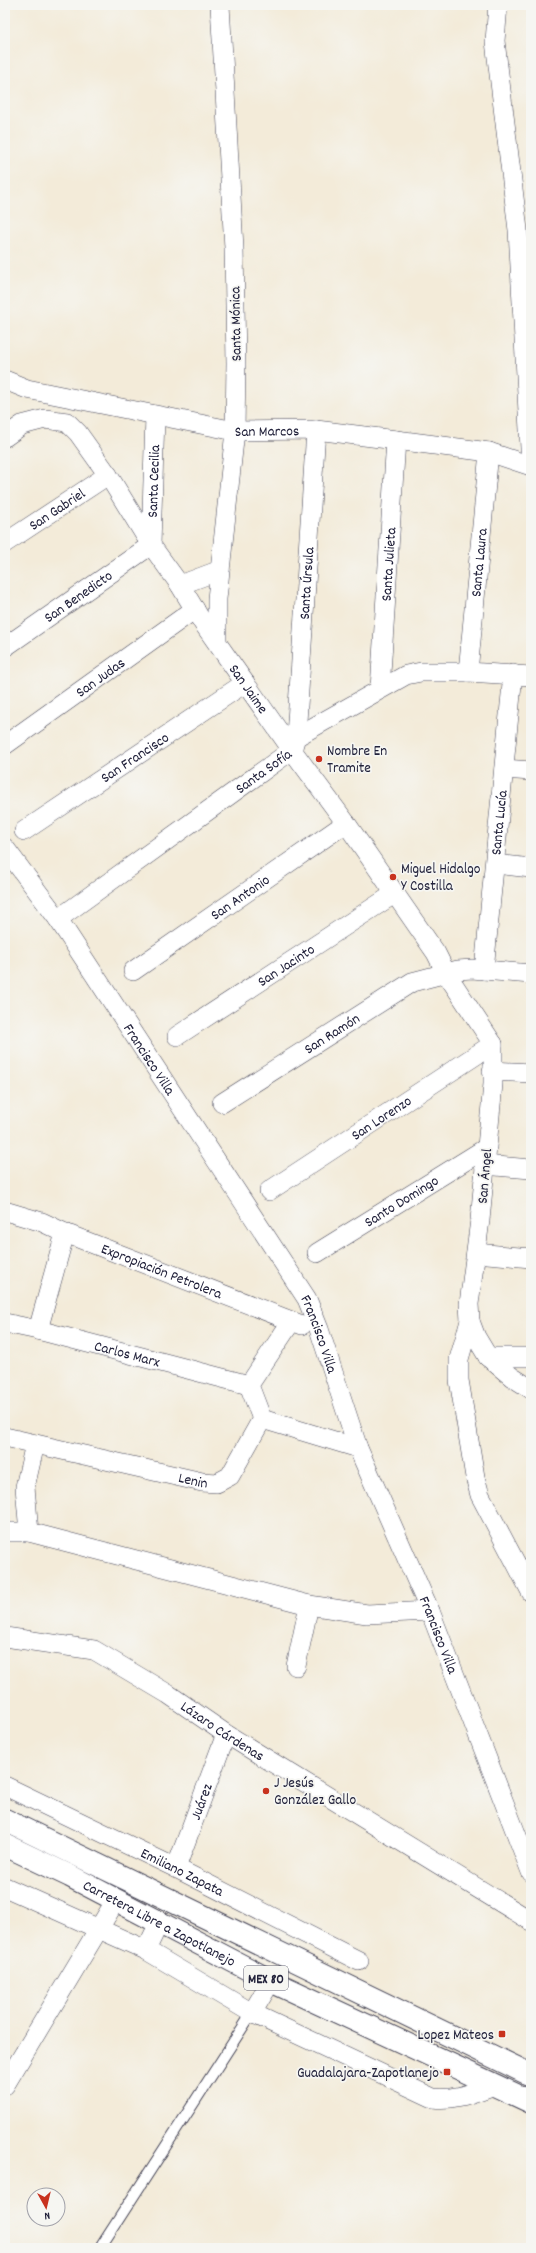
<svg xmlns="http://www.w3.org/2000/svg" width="536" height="2253" font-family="Dekko,sans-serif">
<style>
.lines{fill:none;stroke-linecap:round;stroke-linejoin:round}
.service-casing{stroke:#414053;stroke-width:12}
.minor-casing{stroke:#414053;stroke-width:20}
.primary-casing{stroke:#414053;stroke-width:24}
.service{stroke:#fff;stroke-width:10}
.minor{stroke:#fff;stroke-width:19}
.primary{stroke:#fff;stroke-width:22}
.poi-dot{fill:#c8321e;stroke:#f6f6f2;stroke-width:1.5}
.labels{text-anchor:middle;stroke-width:3.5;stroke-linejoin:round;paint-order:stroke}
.shield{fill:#f6f6f2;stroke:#626272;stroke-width:1}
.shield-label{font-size:14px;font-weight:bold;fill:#22223b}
.street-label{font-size:15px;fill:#22223b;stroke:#f6f6f2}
.poi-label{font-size:15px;fill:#22223b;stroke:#f6f6f2;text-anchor:start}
</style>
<rect width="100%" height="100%" fill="#f6f6f2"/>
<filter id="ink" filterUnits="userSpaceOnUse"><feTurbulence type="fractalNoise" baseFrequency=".025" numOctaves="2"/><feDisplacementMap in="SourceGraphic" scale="8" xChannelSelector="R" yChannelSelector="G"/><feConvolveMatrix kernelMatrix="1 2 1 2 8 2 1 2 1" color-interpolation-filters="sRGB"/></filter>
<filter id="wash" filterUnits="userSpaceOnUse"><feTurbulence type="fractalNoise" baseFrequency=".012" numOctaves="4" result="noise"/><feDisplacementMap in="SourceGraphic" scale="16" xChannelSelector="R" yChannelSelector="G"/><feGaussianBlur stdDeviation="0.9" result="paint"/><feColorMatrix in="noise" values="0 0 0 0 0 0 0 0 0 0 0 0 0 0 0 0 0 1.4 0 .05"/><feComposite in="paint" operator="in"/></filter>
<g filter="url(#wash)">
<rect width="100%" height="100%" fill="#f3ebd9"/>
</g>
<g filter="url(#ink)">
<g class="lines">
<g class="service-casing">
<path id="service" d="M100,2248l152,-235"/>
</g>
<g class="minor-casing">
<g id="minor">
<path d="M498,5l-3,36 23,189 13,236"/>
<path id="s1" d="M5,380l22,9 208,42 81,-1 80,10 93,12 42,14"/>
<path id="s2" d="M5,437l17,-12 23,-6 22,3 11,11 30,42 43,70 29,40 23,38 89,127 54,73 90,130 10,20 47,71v40l-13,136 -11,84 1,17 6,16 12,20 24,20 19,12"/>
<path id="s3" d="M5,543l103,-68"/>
<path d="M180,585l40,-15"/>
<path d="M217,642v-43l18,-168 1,-68 -2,-115 -14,-243"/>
<path id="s4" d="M5,647l146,-102 4,-129"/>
<path id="s5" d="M468,672l21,-220"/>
<path id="s6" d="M380,689l16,-249"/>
<path id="s7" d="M296,737l20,-307"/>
<path id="s8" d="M5,745l190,-136"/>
<path d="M504,769l27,2"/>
<path id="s9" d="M24,831l221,-148"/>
<path id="s10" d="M5,848l53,71 249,380 12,30 39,119 72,163 101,261"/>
<path d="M495,864l36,4"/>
<path id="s11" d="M58,919l234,-169 4,-13 110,-62 15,-3h47l63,4"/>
<path id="s12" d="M484,970l29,-296"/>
<path id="s13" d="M133,971l213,-148"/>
<path id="s14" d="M177,1036l217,-142"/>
<path d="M492,1071l39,2"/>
<path id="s15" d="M222,1103l190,-121 46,-12 14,-1 59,5"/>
<path d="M484,1165l47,4"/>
<path id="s16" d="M269,1191l224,-147"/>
<path id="s17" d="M5,1211l37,11 23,11 237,92"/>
<path id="s18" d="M317,1253l169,-105"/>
<path d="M476,1253l55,5"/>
<path d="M470,1321l-11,38v21l16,97 5,18 51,97"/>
<path id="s19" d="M5,1323l33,7 211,55"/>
<path d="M38,1330l27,-97"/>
<path d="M488,1357h43"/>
<path d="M262,1419l96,29"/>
<path id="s20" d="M5,1437l197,45 15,1 13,-7 32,-57 -13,-34 42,-63"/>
<path d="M5,1532h24l280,73 58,9 63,-3"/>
<path d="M29,1532l-4,-45 10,-43"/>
<path id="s21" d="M5,1637l89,13 74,44 58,40 305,187"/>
<path d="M296,1666l13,-61"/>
<path id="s22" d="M5,1786l171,82 183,93"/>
<path id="s23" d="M176,1868l50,-134"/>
<path d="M5,1887l141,63 106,63 181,85c22,3 41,-6 62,-13"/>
<path d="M146,1950l13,-27"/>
<path d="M252,2013l19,-32"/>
<path d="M5,2085l111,-185"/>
</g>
</g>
<g class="primary-casing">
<g id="primary">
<path d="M5,1820l526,255"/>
<path id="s24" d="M5,1845l65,31 201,105 260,121"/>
</g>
</g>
<use href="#service" class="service"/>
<use href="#minor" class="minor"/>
<use href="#primary" class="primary"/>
</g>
</g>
<g class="poi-dot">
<circle cx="319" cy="759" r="4"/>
<circle cx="393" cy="877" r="4"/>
<circle cx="266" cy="1791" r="4"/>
<rect x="498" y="2030" width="8" height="8" rx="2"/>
<rect x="443" y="2068" width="8" height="8" rx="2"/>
</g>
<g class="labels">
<rect class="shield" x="244" y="1966" width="44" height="24" rx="3"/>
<g class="shield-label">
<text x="266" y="1983">MEX 80</text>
</g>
<g class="street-label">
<text transform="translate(235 324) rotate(-91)" y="5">Santa Mónica</text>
<text dy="5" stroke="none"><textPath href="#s1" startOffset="268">San Marcos</textPath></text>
<text dy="5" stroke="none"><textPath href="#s4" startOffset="242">Santa Cecilia</textPath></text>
<text dy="5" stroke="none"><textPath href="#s3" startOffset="62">San Gabriel</textPath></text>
<text dy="5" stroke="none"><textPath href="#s5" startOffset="110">Santa Laura</textPath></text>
<text dy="5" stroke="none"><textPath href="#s6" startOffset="125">Santa Julieta</textPath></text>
<text dy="5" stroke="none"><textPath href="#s7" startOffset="154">Santa Úrsula</textPath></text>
<text dy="5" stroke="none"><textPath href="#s4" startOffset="89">San Benedicto</textPath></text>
<text dy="5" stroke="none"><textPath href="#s8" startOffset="117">San Judas</textPath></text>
<text dy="5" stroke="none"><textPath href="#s2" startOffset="390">San Jaime</textPath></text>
<text dy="5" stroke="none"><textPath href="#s9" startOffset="133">San Francisco</textPath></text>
<text dy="5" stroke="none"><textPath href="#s11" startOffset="253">Santa Sofía</textPath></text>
<text dy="5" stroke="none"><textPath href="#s12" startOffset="148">Santa Lucía</textPath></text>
<text dy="5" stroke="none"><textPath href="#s13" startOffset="130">San Antonio</textPath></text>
<text dy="5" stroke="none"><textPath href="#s14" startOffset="130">San Jacinto</textPath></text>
<text dy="5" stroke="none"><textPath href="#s15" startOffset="130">San Ramón</textPath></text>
<text dy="5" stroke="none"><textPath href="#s10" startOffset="256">Francisco Villa</textPath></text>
<text dy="5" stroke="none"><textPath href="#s16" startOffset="134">San Lorenzo</textPath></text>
<text transform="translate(484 1176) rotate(-85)" y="5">San Ángel</text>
<text dy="5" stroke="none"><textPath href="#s18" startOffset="99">Santo Domingo</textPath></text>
<text dy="5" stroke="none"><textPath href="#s17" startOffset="168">Expropiación Petrolera</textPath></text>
<text dy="5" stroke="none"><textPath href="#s10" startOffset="580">Francisco Villa</textPath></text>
<text dy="5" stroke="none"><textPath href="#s19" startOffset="126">Carlos Marx</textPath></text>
<text dy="5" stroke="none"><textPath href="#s20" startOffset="193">Lenin</textPath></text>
<text dy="5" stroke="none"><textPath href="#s10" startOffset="904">Francisco Villa</textPath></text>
<text dy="5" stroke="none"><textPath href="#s21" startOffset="242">Lázaro Cárdenas</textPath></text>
<text dy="5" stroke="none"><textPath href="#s23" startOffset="71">Juárez</textPath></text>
<text dy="5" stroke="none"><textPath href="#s22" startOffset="197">Emiliano Zapata</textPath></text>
<text dy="5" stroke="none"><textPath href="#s24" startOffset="173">Carretera Libre a Zapotlanejo</textPath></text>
</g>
<g class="poi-label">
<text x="327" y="755">Nombre En<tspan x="327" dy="17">Tramite</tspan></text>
<text x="401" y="873">Miguel Hidalgo<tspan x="401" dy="17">Y Costilla</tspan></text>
<text x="274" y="1787">J Jesús<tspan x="274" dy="17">González Gallo</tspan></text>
<text x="494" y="2039" text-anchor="end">Lopez Mateos</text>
<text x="439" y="2077" text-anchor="end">Guadalajara-Zapotlanejo</text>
</g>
</g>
<rect width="536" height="2253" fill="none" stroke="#f6f6f2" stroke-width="20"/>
<g transform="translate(46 2207) rotate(172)"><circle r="19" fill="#f6f6f2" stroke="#a1a1a9"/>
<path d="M0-3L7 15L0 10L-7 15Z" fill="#c8321e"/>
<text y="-6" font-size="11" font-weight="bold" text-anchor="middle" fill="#22223b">N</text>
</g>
</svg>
